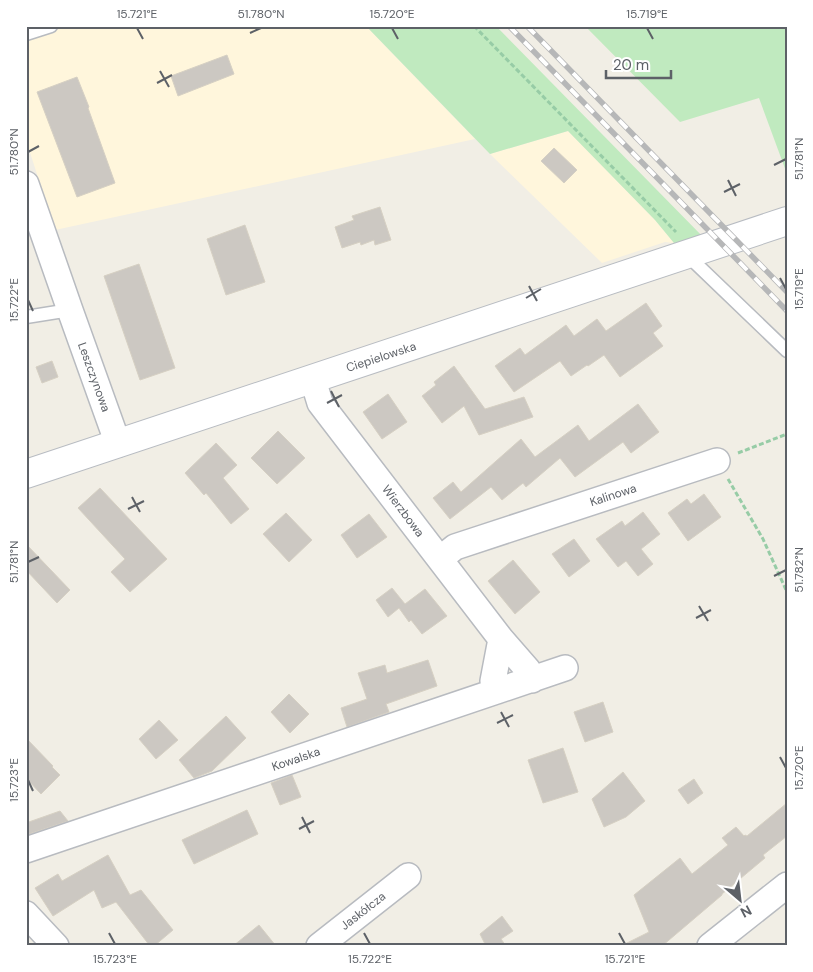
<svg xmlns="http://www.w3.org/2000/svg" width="813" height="972" font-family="'DM Sans',sans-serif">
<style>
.commercial{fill:#fff6dc}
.green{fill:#c0eabf}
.building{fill:#ccc8c2;stroke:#d6d0c3}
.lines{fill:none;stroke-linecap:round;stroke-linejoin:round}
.lane-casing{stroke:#b8bbc0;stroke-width:15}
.street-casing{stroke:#b8bbc0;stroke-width:28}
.secondary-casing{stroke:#b8bcc2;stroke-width:30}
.path{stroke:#97cca6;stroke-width:3;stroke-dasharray:5 2.5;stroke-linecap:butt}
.lane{stroke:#fff;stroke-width:12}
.street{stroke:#fff;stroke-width:25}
.secondary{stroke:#fff;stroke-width:28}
.rail-casing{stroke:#b6b7b8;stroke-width:5.5}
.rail{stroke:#fff;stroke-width:4;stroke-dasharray:11;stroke-linecap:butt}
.ticks{fill:none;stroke:#5d6167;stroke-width:2}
.labels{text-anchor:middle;stroke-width:4;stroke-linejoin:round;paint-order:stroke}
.street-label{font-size:12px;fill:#5d6167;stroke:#fff}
.neatline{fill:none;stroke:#5d6167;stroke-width:2}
.ticks-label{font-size:12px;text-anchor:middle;fill:#5d6167}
</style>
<rect width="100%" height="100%" fill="#f1eee5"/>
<path class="commercial" d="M26,26h340l109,113 -420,91 -29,-90z
M568,131l87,89 19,23 -9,-1 -63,21 -112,-109z"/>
<path class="green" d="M366,26h130l210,214 -32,3 -19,-23 -87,-89 -78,23z
M585,26h202v148l-28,-76 -79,24z"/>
<path class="building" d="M227,55l7,19 -56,22 -7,-20z
M77,77l12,30 -1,1 27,75 -38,14 -40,-105z
M554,148l23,22 -13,13 -23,-22z
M380,207l11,33 -16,5 -1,-5 -13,5 -1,-3 -18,6 -7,-21 19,-7 -2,-4z
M245,225l20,57 -39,13 -19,-56z
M139,264l36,104 -35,12 -36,-104z
M646,303l16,23 -9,7 10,13 -43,31 -16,-22 -16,11 -1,-1 -16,11 -11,-15 -46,31 -19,-26 25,-18 5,7 41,-30 8,11 23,-17 9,12z
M52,361l6,16 -16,6 -6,-16z
M454,366l31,43 39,-12 9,20 -54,18 -15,-29 -22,17 -20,-27 14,-11 -2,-3z
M388,394l19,28 -25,17 -19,-27z
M638,404l21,28 -28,21 -8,-11 -48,35 -15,-19 -34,29 -3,-4 -21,17 -11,-13 -41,32 -17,-21 20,-16 8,10 60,-53 14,18 43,-32 11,16z
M278,431l27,27 -28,26 -26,-26z
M216,443l21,22 -14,13 26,31 -18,15 -25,-31 -2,2 -19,-22z
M100,488l67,71 -37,33 -19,-20 14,-13 -47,-51z
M704,494l17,23 -33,24 -20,-28 19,-14 4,5z
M643,512l17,22 -19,15 12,15 -15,12 -12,-15 -8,6 -22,-28 26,-18 3,5z
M286,513l26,27 -23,22 -26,-28z
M369,514l18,23 -30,21 -16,-23z
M574,539l16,22 -21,16 -17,-23z
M26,544l44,46 -13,13 -31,-33z
M513,560l27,32 -25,22 -27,-33z
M392,588l13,16 20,-15 22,27 -25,18 -11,-14 -2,2 -10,-14 -11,9 -12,-17z
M428,660l9,26 -51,18 3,8 -42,15 -6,-19 26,-9 -9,-26 27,-8 2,8z
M289,694l20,20 -19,19 -19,-21z
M603,702l10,30 -28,10 -11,-30z
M226,716l20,22 -34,33 -18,7 -15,-18z
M159,720l19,20 -22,19 -17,-20z
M26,738l27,28 -1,1 8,8 -19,19 -15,-16z
M563,748l15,44 -35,11 -15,-43z
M623,772l22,29 -19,16 -22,10 -12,-28z
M292,775l9,22 -21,8 -9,-22z
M694,779l9,14 -15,11 -10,-14z
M787,803v33l-24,19 2,3 -43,36v1l-60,51h-41l28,-14 -15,-37 46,-37 12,16 36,-29 -6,-7 14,-11 8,9 1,-1 2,1z
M247,810l11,24 -64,30 -12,-24z
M60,811l8,10 -42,14v-12z
M108,855l22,40 11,-5 32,40 -19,16h-4l-34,-44 -14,6 -8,-18 -41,26 -18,-28 23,-14 4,7z
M502,916l11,15 -12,8 5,7h-20l-6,-12z
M259,925l17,21h-43z"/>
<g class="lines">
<g class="lane-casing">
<path id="lane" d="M26,34l25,-8
M687,255l100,96
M26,317l44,-7"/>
</g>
<g class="street-casing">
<path id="street" d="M26,184l44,126 48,134
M313,380l7,23 181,236
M440,559l15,-12 262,-86
M497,691l-4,-10 8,-42 27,31 4,10
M26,850l539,-182
M26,914l30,32
M319,946l89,-70
M710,946l77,-61"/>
</g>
<g class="secondary-casing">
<path id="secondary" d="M26,474l761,-253"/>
</g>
<path class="path" d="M474,26l202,206
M738,453l49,-19
M728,479l35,60 24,53"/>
<use href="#lane" class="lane"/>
<use href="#street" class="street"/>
<use href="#secondary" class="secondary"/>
<g class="rail-casing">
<path id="rail" d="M509,26l278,285
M527,26l260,266"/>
</g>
<use href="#rail" class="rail"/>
</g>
<path class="ticks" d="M137,28l6,11M392,28l6,11M647,28l6,11M250,33l11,-5M160,71l9,16M157,83l15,-8M28,152l11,-6M774,165l12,-6M728,180l8,16M724,192l16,-8M780,278l6,11M529,286l8,15M526,298l15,-9M28,300l5,11M331,391l8,16M327,403l15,-8M132,497l8,15M128,509l16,-8M28,562l11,-5M774,576l12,-6M699,606l9,15M696,618l15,-8M501,712l8,15M497,723l16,-8M780,757l6,11M28,780l5,11M302,817l8,16M299,829l15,-8M109,933l6,11M364,933l6,11M619,933l6,11"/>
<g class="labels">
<g class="street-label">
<text transform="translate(381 357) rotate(-18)" y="4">Ciepielowska</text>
<text transform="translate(94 377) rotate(70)" y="4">Leszczynowa</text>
<text transform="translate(613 495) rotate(-18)" y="4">Kalinowa</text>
<text transform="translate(403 511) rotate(53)" y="4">Wierzbowa</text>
<text transform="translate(296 759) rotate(-19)" y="4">Kowalska</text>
<text transform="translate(363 911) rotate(-38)" y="4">Jaskółcza</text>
</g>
</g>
<rect width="813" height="972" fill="none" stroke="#ffffff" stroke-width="55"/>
<g transform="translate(740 900) rotate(152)" stroke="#ffffff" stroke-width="4" paint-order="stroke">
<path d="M0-4L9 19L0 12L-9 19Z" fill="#5d6167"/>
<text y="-8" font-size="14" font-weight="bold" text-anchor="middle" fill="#5d6167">N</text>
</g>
<path d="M606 70v8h65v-8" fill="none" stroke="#5d6167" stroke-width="2.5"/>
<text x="613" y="70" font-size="15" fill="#5d6167" stroke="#ffffff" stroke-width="4" paint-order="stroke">20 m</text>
<rect x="28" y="28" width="758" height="916" class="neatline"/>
<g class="ticks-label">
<text x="137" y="18">15.721°E</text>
<text x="261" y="18">51.780°N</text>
<text x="392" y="18">15.720°E</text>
<text x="647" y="18">15.719°E</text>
<text transform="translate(14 152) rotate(-90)" y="4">51.780°N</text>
<text transform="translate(799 159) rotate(-90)" y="4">51.781°N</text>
<text transform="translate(799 289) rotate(-90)" y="4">15.719°E</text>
<text transform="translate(14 300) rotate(-90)" y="4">15.722°E</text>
<text transform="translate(14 562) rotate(-90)" y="4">51.781°N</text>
<text transform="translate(799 570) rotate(-90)" y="4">51.782°N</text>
<text transform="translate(799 768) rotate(-90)" y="4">15.720°E</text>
<text transform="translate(14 780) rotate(-90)" y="4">15.723°E</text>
<text x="115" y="963">15.723°E</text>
<text x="370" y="963">15.722°E</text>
<text x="625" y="963">15.721°E</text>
</g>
</svg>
